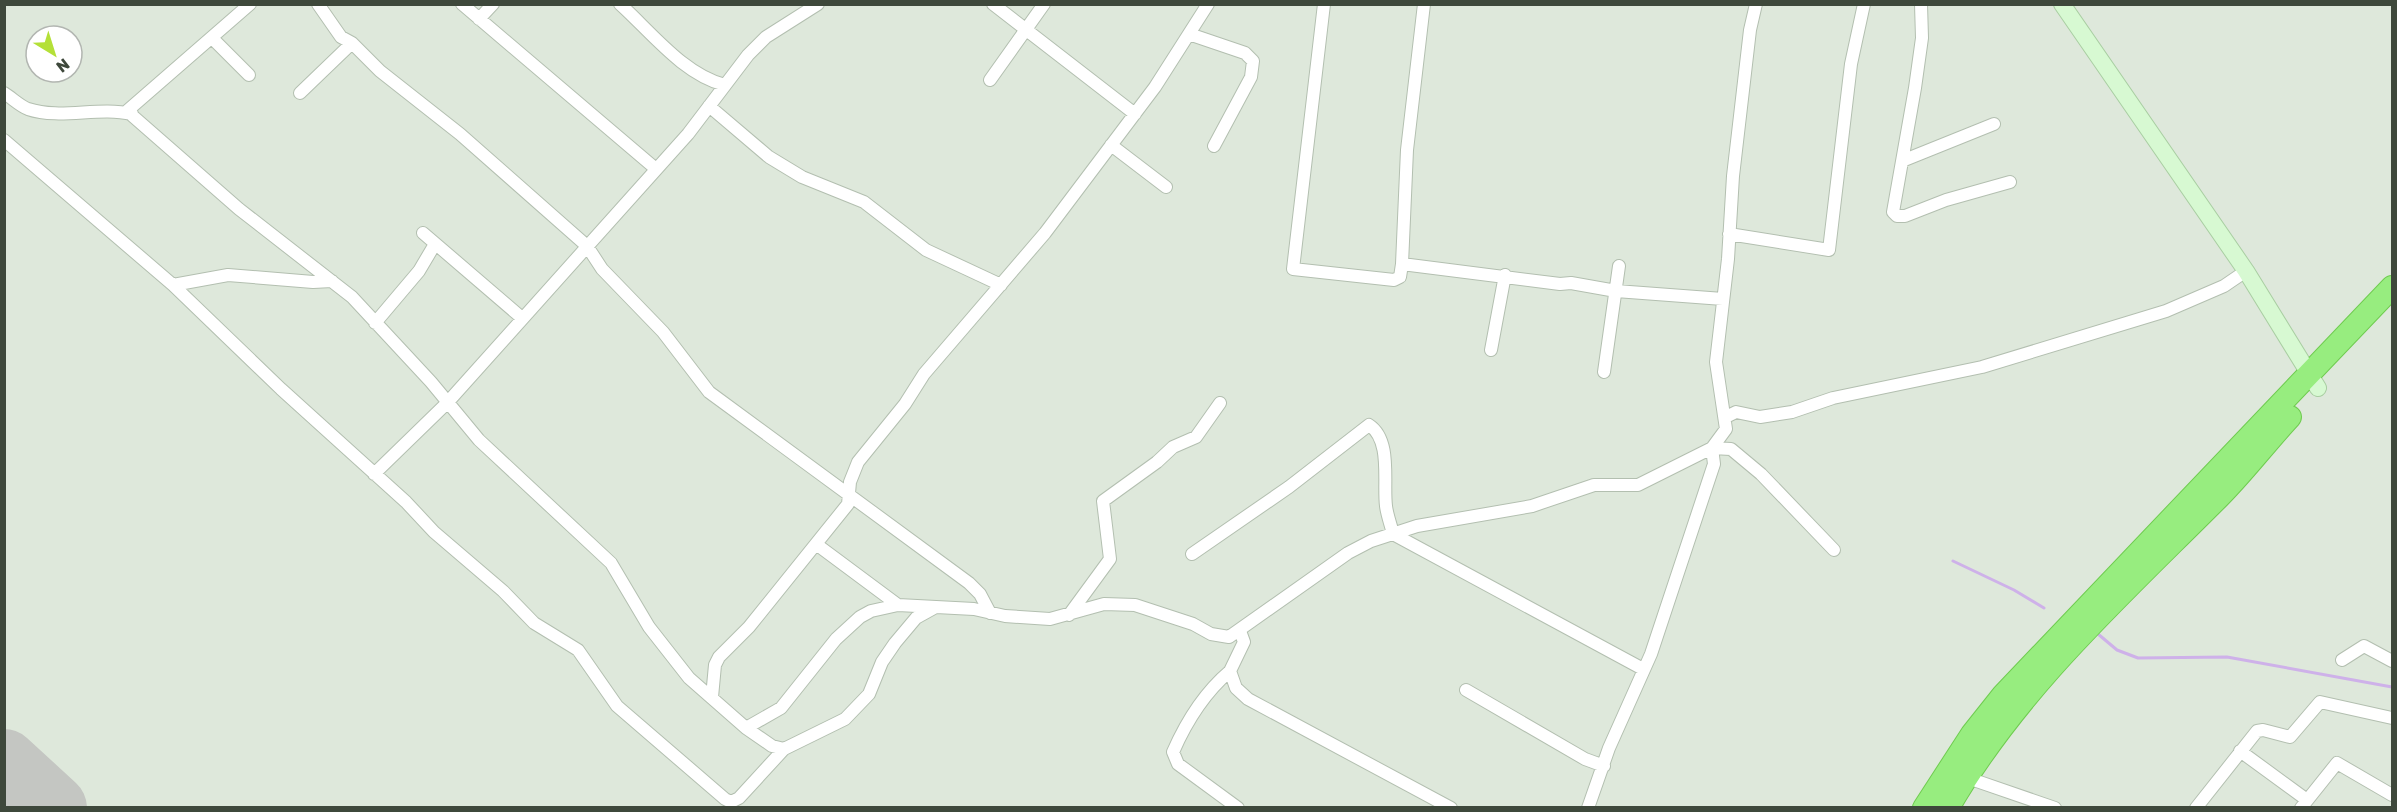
<svg xmlns="http://www.w3.org/2000/svg" width="2397" height="812" font-family="Rubik,sans-serif">
<style>
.residential{fill:#dee8db;fill-rule:evenodd}
.lines{fill:none;stroke-linecap:round;stroke-linejoin:round}
.stream{stroke:#ceb1e9;stroke-width:3}
.runway{stroke:#c4c6c2;stroke-width:68}
.street-casing{stroke:#b3bfb0;stroke-width:14}
.secondary-casing{stroke:#a9cea2;stroke-width:18}
.highway-casing{stroke:#6fcb50;stroke-width:24}
.street{stroke:#fff;stroke-width:12}
.secondary{stroke:#d7f9d2;stroke-width:16}
.highway{stroke:#97ed7f;stroke-width:22}
</style>
<rect width="100%" height="100%" fill="#eef4ec"/>
<path class="residential" d="M5,5h2387v802h-2387zM36,36h36v36h-36z"/>
<g class="lines">
<path class="stream" d="M1953,561l61,29 30,18
M2098,634l19,16 21,8 89,-1 165,30"/>
<path class="runway" d="M4,763l49,45"/>
<g class="street-casing">
<path id="street" d="M250,4l-123,107 112,98 113,88 79,85 48,58 132,123 38,64 40,51 57,50 26,18 12,3
M318,4l23,33 11,6 28,28 80,63 127,112 15,23 61,63 46,60 260,191 11,11 10,19
M462,4l194,165
M620,4c31,28 64,71 105,81
M993,4l142,110
M1324,4l-31,265 101,11 6,-3 2,-13 5,-114 17,-146
M1921,4l1,34 -7,50 -22,124 4,4h8l41,-16 64,-18
M479,19l14,-15
M1189,34l56,19 8,8 -2,16 -37,69
M213,39l36,36
M990,80l54,-76
M4,93c8,5 16,13 24,16 33,11 70,-3 104,5
M300,93l52,-50
M709,106l60,51 33,20 62,25 62,48 75,35
M4,140l169,145 108,104 125,113 28,30 69,59 31,32 44,27 39,56 108,93 6,3 8,-4 45,-49 61,-30 24,-25 13,-32 13,-19 21,-25 18,-10
M1111,145l55,42
M1902,161l92,-37
M423,233l99,85
M1729,234l100,16 22,-186 13,-60
M1402,264l158,20 11,-1 45,8 107,8
M173,285l55,-10 85,7 19,-1
M375,323l44,-52 16,-27
M1491,350l14,-75
M1604,372l15,-106
M1726,417l10,-5 24,5 32,-5 41,-14 149,-31 184,-56 58,-25 22,-15
M374,474l73,-71 241,-269 60,-79 18,-18 52,-33
M816,544l82,61
M1192,554l97,-67 80,-62c23,15 14,57 17,81 1,9 5,19 7,28l250,135
M1069,615l41,-56 -7,-58 54,-39 16,-15 23,-10 24,-34
M1240,631l4,11 -14,29 6,17 12,11 203,109
M2342,660l22,-14 28,15
M1230,671c-26,22 -43,49 -57,81l5,12 60,44
M1466,690l119,69 19,7
M712,697l3,-32 4,-8 30,-30 99,-123 2,-22 8,-20 47,-58 19,-30 121,-141 110,-146 53,-83
M746,728l35,-20 55,-69 24,-22 11,-6 27,-6 76,4 31,7 45,3 54,-15 31,1 58,19 18,10 18,3 119,-84 23,-12 46,-15 115,-20 62,-21h44l74,-37 19,1 30,25 73,76
M2240,751l67,49
M1965,777l90,31
M1588,808l21,-60 42,-94 63,-190 -2,-16 14,-19 -10,-67 12,-103 5,-83 17,-146 6,-26
M2196,808l61,-77 6,-1 27,7 30,-35 72,16
M2301,808l36,-45 55,32"/>
</g>
<g class="secondary-casing">
<path id="secondary" d="M2062,4l184,267 72,117"/>
</g>
<g class="highway-casing">
<path id="highway" d="M1924,808l48,-74 31,-39 389,-408
M1948,808c68,-118 171,-211 266,-306 27,-26 50,-57 76,-85"/>
</g>
<use href="#street" class="street"/>
<use href="#secondary" class="secondary"/>
<use href="#highway" class="highway"/>
</g>
<rect width="2397" height="812" fill="none" stroke="#3e483b" stroke-width="12"/>
<g transform="translate(54 54) rotate(142)"><circle r="28" fill="#ffffff" stroke="#b2b6b1" stroke-width="1.5"/>
<path d="M0-4.5L10 22L0 15L-10 22Z" fill="#b4e038"/>
<text y="-9" font-size="16" font-weight="bold" text-anchor="middle" fill="#3e483b">N</text>
</g>
</svg>
